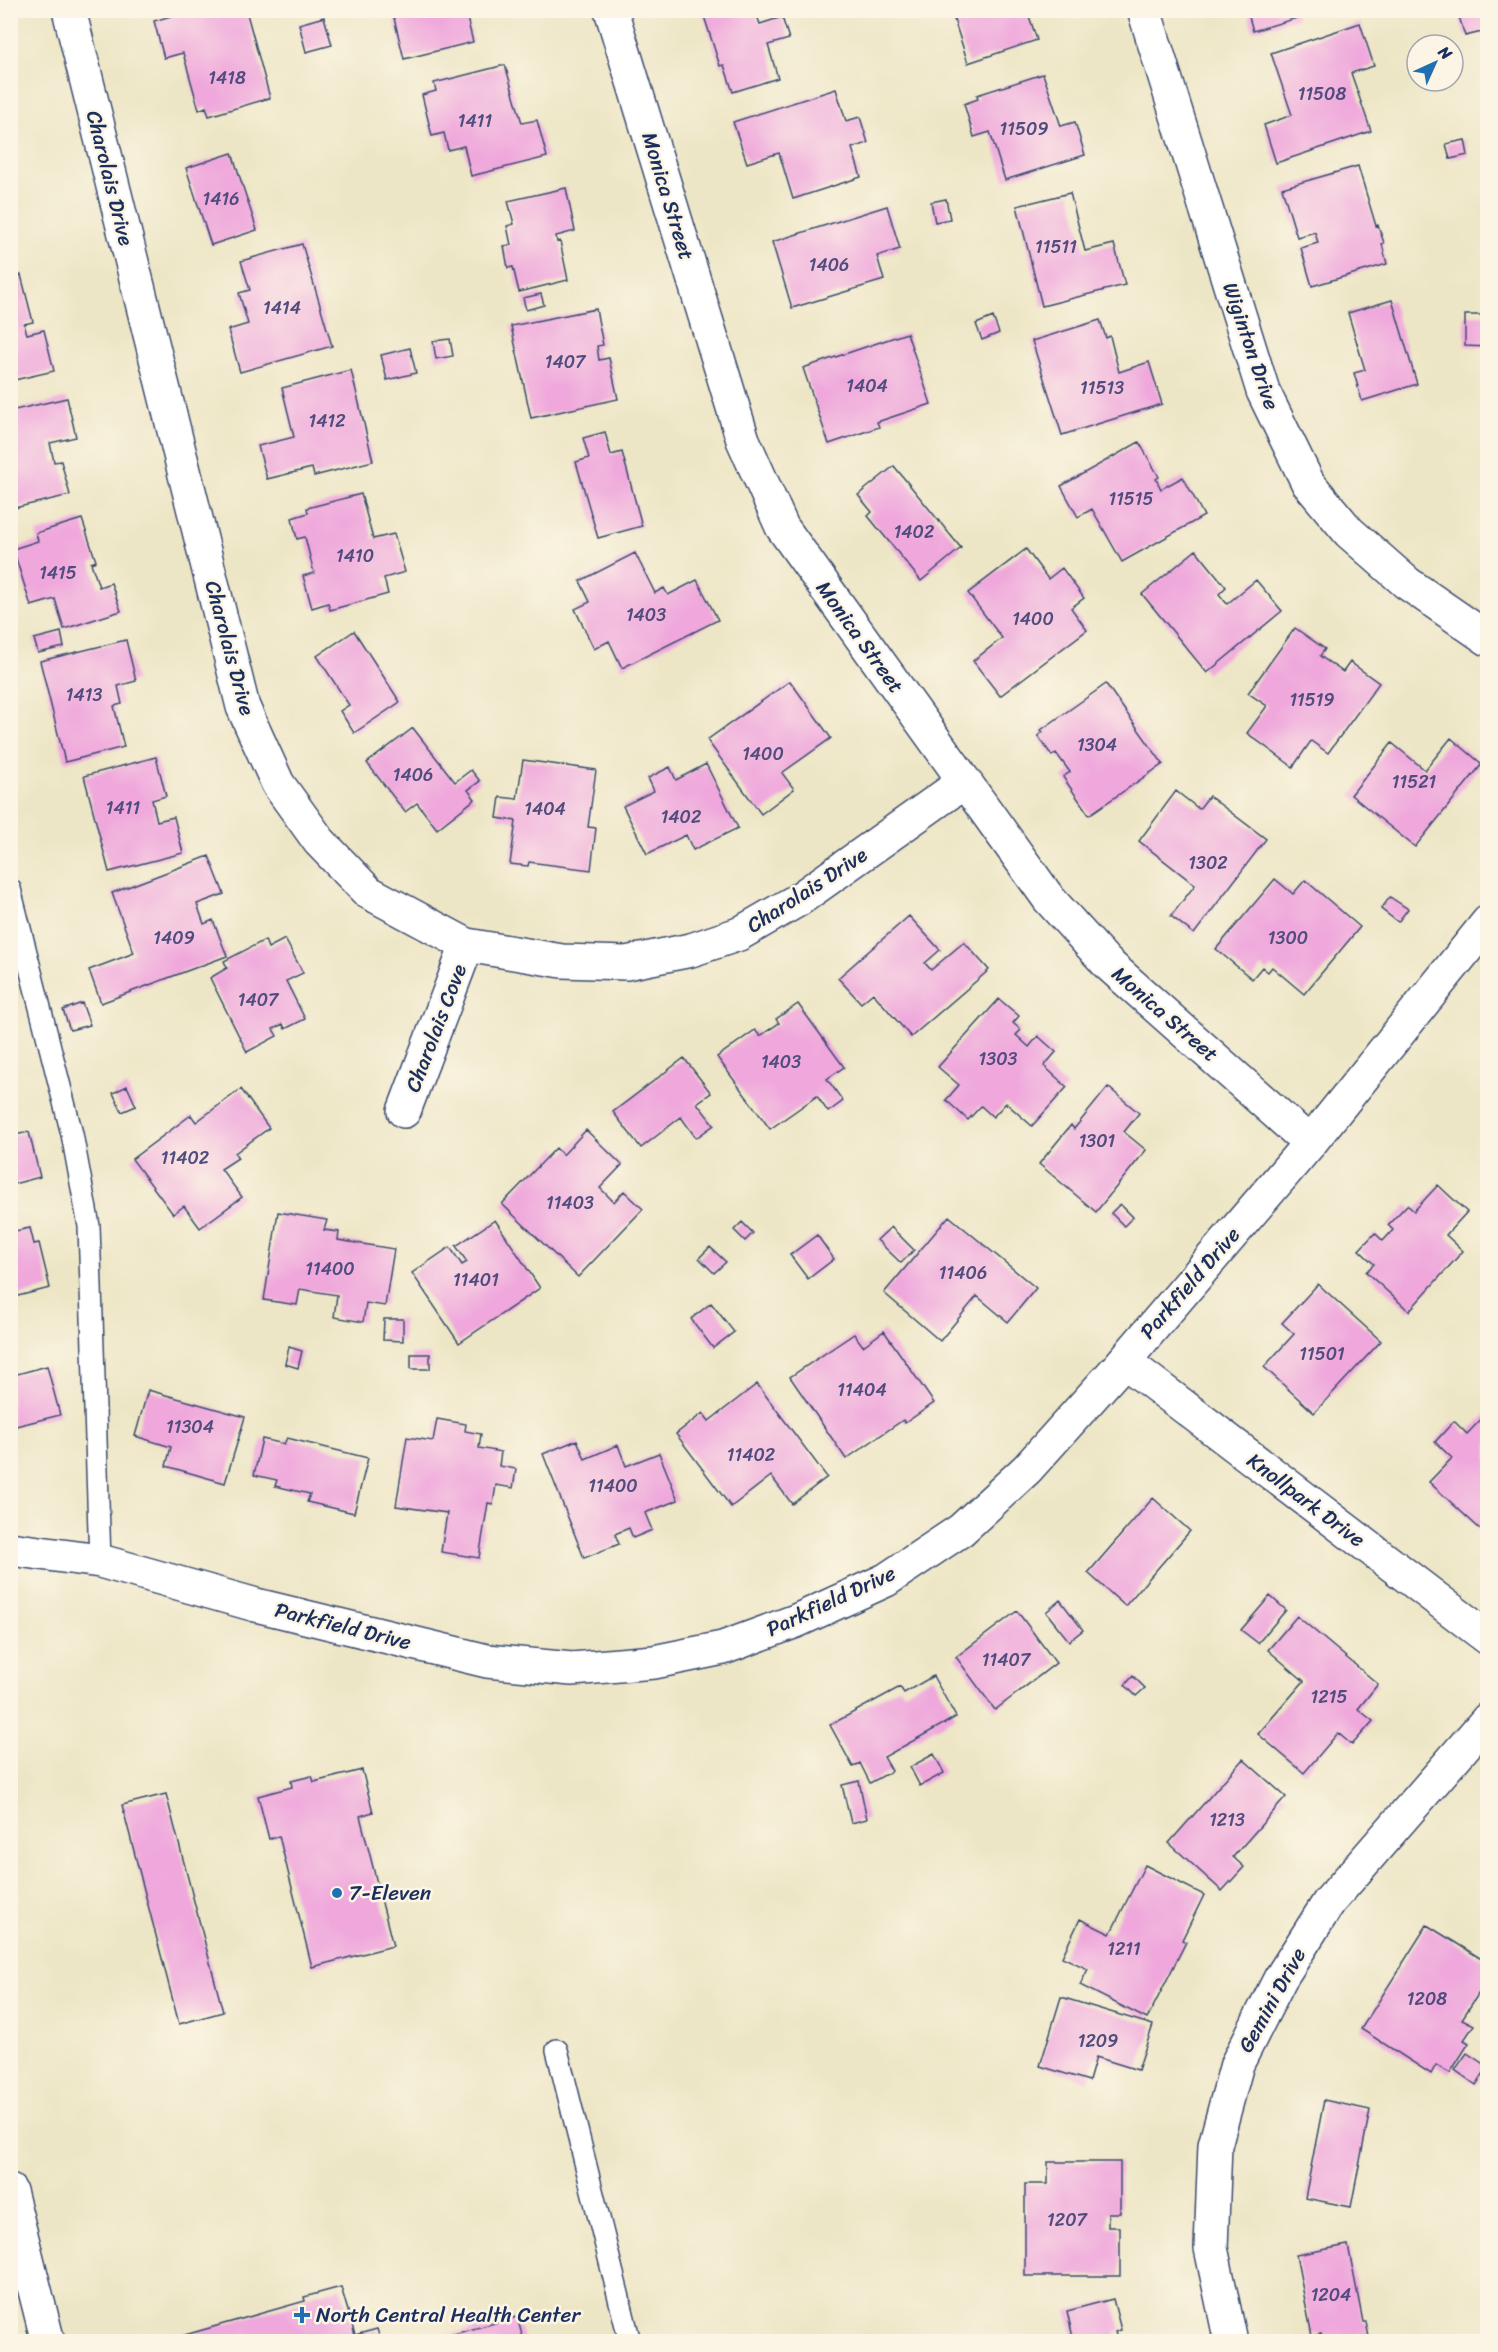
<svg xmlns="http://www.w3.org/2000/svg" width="1498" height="2352" font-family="Sriracha,sans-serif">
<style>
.building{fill:#efa7dc}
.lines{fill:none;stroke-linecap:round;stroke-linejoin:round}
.lane-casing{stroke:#3a4a6e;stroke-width:24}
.street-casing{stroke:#3a4a6e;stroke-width:36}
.secondary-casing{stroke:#3a4a6e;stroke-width:36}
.lane{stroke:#fff;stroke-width:21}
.street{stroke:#fff;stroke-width:33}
.secondary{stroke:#fff;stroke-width:33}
.poi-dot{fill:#1f6fb2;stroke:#fcf5e5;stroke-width:2}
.labels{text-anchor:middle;stroke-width:5;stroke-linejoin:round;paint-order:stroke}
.number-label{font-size:18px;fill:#504d7e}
.street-label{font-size:21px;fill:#1b2f5e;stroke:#fcf5e5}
.poi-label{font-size:21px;fill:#1b2f5e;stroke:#fcf5e5;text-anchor:start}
</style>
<rect width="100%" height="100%" fill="#fcf5e5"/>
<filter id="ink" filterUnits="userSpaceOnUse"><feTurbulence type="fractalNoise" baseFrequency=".0167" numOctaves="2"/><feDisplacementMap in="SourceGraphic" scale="12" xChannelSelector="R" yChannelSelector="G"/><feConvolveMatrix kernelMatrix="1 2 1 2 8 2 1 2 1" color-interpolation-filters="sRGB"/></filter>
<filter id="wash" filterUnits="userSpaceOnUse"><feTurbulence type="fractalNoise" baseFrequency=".008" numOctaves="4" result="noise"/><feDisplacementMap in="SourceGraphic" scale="24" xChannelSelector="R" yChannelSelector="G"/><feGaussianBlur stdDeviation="1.35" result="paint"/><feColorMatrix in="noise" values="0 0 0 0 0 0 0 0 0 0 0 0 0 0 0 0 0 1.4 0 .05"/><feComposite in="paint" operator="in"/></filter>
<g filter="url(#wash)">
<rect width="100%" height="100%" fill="#ede6c6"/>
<g id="blocks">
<path class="building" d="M191,10h55l24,88 -61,18 -3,-9 -7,3 -16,-57 -19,5 -10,-37z
M392,10h73l8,32 -69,17z
M702,10h53l5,14 22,-7 7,22 -21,6 10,33 -45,14 -9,-27 -4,1z
M951,10h76l10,30 -69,23z
M1247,10h48l2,8 -44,13z
M1457,10h31v38l-6,-16 -17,4z
M324,17l8,28 -26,7 -7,-28z
M1360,23l14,43 -23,7 20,58 -95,32 -12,-38 28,-10 -21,-62z
M505,65l17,58 15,-3 10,37 -76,19 -7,-30 -16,4 -4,-17 -12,3 -10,-41 14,-4 -2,-8z
M1043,74l18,52 14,-4 10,33 -80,25 -15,-48 -16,5 -10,-33 14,-5 -1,-4z
M836,89l10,32 14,-4 8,26 -16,5 9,29 -68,22 -14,-46 -32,10 -14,-41z
M1465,140l3,15 -18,4 -4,-15z
M232,153l25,77 -46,15 -25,-77z
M1358,166l18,60 2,-1 6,18 -2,1 5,20 -75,22 -11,-38 17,-5 -3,-11 -18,5 -15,-49z
M566,188l9,43 -19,5 1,6 3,-1 8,39 -49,12 -6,-25 -5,1 -4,-22 7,-1 -4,-19 7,-2 -6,-23z
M1070,193l15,58 29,-7 11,41 -83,21 -25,-100z
M946,199l4,20 -15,3 -4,-20z
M887,206l13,43 -23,7 7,24 -92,28 -20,-66z
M302,244l30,102 -92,26 -12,-42 20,-6 -9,-31 11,-3 -9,-29z
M21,275l12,47 -9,2 3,10 17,-4 10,41 -44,10v-103z
M541,294l3,11 -18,5 -3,-12z
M1392,300l25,84 -55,17 -8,-28 11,-3 -17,-57z
M596,309l7,36 -6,1 2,14 10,-2 9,41 -87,19 -20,-92z
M1465,315h23v32l-23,-1z
M993,317l6,16 -17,7 -6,-16z
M1100,320l6,18 4,-2 9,36 30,-10 13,42 -100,31 -30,-94z
M907,333l24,71 -54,18 2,5 -50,17 -26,-76z
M450,339l3,17 -17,3 -3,-18z
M410,348l6,25 -29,7 -6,-25z
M351,370l22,91 -59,15 -2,-8 -45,11 -9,-33 36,-9 -12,-49z
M67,398l9,39 -26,6 4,19 7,-1 9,34 -60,14v-98z
M605,432l6,23 11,-3 20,74 -44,12 -22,-76 13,-4 -6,-20z
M1139,442l20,35 -3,2 5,10 22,-12 21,39 -82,46 -30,-53 -14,8 -17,-31z
M894,466l67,82 -40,33 -53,-65 4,-4 -14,-17z
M361,494l12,45 21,-5 11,38 -21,6 4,16 -58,16 -2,-7 -16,5 -9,-32 11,-3 -9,-36 -8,2 -5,-21 16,-5 -1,-5z
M82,519l14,42 -5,2 8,24 12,-4 10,28 -57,18 -9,-30 -24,7 -18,-57 25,-8 -2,-8z
M1026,549l22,30 14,-11 22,30 -13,10 16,22 -87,66 -27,-35 29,-23 -34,-45z
M1196,550l30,37 -7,7 8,10 29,-24 26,31 -75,62 -65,-79z
M635,553l20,40 9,-5 4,7 29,-15 21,40 -96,48 -13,-27 -15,8 -19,-40 15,-7 -10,-21z
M1295,628l30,21 -5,7 23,16 7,-10 29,21 -51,70 -17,-12 -18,26 -46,-34 20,-27 -19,-13z
M354,631l46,71 -46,31 -14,-22 9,-6 -32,-49z
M61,632l3,15 -26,6 -4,-14z
M126,640l10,41 -18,5 4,18 -8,2 10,41 -59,15 -25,-101z
M790,681l41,57 -49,35 12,16 -33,25 -54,-74z
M1106,684l57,80 -74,51 -26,-38 7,-5 -14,-19 -4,3 -14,-20 5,-4 -2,-2z
M413,728l42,54 16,-12 9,11 -12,9 7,9 -38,30 -20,-26 -12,9 -38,-49z
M1451,738l31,26 -67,83 -64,-52 41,-52 33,27z
M156,757l10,39 -14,4 5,21 17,-4 9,36 -74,19 -25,-96z
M523,760l73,10 -8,57 8,1 -5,42 -62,-8 -1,4 -18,-2 6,-43 -19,-3 3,-21 17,2z
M706,764l32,64 -45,22 -7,-15 -39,19 -24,-48 31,-15 -6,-13 22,-11 6,13z
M1176,791l23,18 10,-13 57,43 -72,95 -23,-18 24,-31 -56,-44z
M209,856l15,38 -27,10 7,20 9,-4 14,36 -126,47 -12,-33 45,-17 -22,-60z
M1275,879l18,15 12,-14 55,47 -56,67 -32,-27 -4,5 -6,-5 -10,12 -36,-30z
M1390,897l18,12 -10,13 -17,-13z
M909,916l31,34 -15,13 6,7 33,-28 25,28 -78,67 -38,-44 -12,10 -23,-25z
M285,939l18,34 -17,8 19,38 -20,10 -2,-5 -10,5 4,7 -30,16 -37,-74 17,-10 -3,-7 41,-21 3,8z
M999,999l20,17 -6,7 8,7 -5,5 13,12 9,-11 18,16 -12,14 23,21 -35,39 -26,-23 -13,14 -12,-11 -13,14 -22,-20 13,-15 -21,-18z
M82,1003l8,22 -20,5 -7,-20z
M798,1004l46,63 -17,12 16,22 -15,11 -11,-16 -47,33 -53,-72 38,-27 5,6 19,-13 -3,-4z
M684,1058l27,35 -14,10 17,22 -18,13 -15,-21 -40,31 -28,-36z
M127,1086l9,20 -14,6 -9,-19z
M1108,1087l31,26 -15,19 22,18 -50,62 -57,-48 32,-39 3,4z
M241,1089l28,39 -34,25 3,5 -17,11 21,28 -42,31 -16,-22 -11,8 -41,-55 59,-44 5,7z
M586,1130l36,35 -22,23 14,14 10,-11 19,18 -65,68 -76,-73 54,-56 7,7z
M29,1132l11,45 -30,8v-49z
M1438,1185l29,27 -21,23 17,16 -54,60 -43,-39 8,-8 -15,-14 16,-17 8,8 10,-11 -5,-5 19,-20 7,6z
M1120,1204l13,13 -9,9 -13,-13z
M278,1212l49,8 -3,10 15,2 -1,8 56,9 -9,57 -19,-3 -3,19 -29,-5 3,-22 -37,-6 -3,16 -33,-5z
M949,1216l87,72 -28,34 -31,-26 -37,45 -56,-48z
M495,1220l45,68 -81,55 -47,-70 38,-26 12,18 5,-3 -11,-16z
M742,1222l11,11 -8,8 -11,-11z
M891,1227l23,23 -13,13 -24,-23z
M30,1228l4,16 5,-1 11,45 -40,10v-66z
M817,1235l17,24 -26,20 -18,-24z
M710,1247l16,15 -12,11 -15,-15z
M1318,1284l63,57 -67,72 -50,-46 30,-33 -12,-11z
M711,1303l23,29 -21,16 -22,-29z
M384,1319h19v22l-20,-1z
M884,1331l50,72 -29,20 -2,-3 -57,39 -56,-82 64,-43 9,12z
M289,1347l13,4 -4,17 -13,-4z
M411,1354h19v15h-19z
M47,1366l13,49 -48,12 -2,-51z
M757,1384l70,93 -35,27 -21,-28 -40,31 -55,-73 27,-21 6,8z
M148,1390l97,27 -20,66 -59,-17 5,-19 -36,-11z
M1488,1412v111l-7,7 -52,-48 23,-24 -17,-16 19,-21 13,13z
M437,1419l29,5 -1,7 16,3 -2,14 22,4 -2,14 17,3 -3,19 -17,-3 -3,19 -5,-1 -9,55 -38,-6 6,-39 -51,-7 11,-69 26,4z
M287,1438l81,20 -14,55 -47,-11 3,-8 -35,-8 2,-6 -23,-5 8,-36 22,5z
M577,1440l8,19 33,-14 8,21 33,-13 19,47 -33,13 7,17 -19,8 -4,-10 -14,6 4,10 -35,14 -41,-104z
M1153,1498l37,33 -65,75 -37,-33z
M1270,1596l16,14 -28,33 -17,-13z
M1060,1600l23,30 -14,11 -23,-29z
M1017,1611l39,52 -61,47 -39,-53z
M1297,1616l81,68 -20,25 15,12 -21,24 -14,-12 -34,40 -46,-39 46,-53 -36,-31z
M933,1676l23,41 -72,40 8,14 -22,12 -10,-20 -7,4 -23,-42 70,-38 4,6z
M1133,1676l12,12 -9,8 -11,-11z
M934,1754l10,19 -24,13 -10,-19z
M1243,1759l43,38 -53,60 11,10 -22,24 -53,-48z
M362,1770l11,42 -13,4 33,130 -81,21 -33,-131 -10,3 -11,-43 34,-9 -1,-6 21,-5 2,6z
M859,1781l8,38 -16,4 -9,-38z
M166,1794l57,218 -44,12 -57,-219z
M1145,1865l59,30 -22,45 4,2 -39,77 -67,-34 8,-16 -26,-12 18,-38 30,15z
M1427,1925l61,38v16l-26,40 12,6 -10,15 5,3 -19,30 -14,-8 -5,9 -70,-45z
M1061,1997l92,28 -15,45 -42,-13 -7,24 -49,-15z
M1467,2053l21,14 -12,18 -21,-15z
M1324,2100l46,10 -19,97 -46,-9z
M1048,2162h72v51h-12v14h12v49h-95v-92h23z
M1348,2245l15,77h3l4,20h-47l-2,-8 -9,2 -16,-81z
M341,2287l14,48 22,-6 4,13h-221l145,-41 -1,-4z
M1113,2299l8,31 -6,2 3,10h-44l-7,-31z
M517,2317l7,25h-96v-1z"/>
</g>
</g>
<g filter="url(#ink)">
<use href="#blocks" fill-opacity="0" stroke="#3a4a6e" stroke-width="1.5"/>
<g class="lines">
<g class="lane-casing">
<path id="lane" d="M10,889l62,245 17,92 11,335
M557,2050l73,292"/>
</g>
<g class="street-casing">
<path id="street" d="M69,10l174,697 35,77 41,57 49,51 99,53 95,16 64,2 65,-13 48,-16 59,-34 166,-118
M611,10l132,430 39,87 267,372 58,64 203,180
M1144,10l119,381 45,92 41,49 58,51 81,56
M404,1111l63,-166
M1124,1361l364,277
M1231,2342l-20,-94 4,-103 22,-81 43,-85 49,-77 159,-183"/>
</g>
<g class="secondary-casing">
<path id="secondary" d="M10,1549l90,12 156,44 231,56 85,8 82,-7 69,-14 73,-27 90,-41 75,-50 66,-61 97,-108 186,-218 178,-221
M10,2191l38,151"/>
</g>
<use href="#lane" class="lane"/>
<use href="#street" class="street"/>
<use href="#secondary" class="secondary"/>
</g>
</g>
<g class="poi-dot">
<circle cx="337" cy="1893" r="6"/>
<path d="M299 2306h6v6h6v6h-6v6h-6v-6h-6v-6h6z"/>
</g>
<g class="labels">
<g class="number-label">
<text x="227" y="84">1418</text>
<text x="1322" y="100">11508</text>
<text x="475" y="127">1411</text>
<text x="1024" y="135">11509</text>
<text x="221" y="205">1416</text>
<text x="1056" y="253">11511</text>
<text x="829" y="271">1406</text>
<text x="282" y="314">1414</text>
<text x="565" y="368">1407</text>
<text x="867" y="392">1404</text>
<text x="1102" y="394">11513</text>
<text x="327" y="427">1412</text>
<text x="1131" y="505">11515</text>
<text x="914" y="538">1402</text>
<text x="355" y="562">1410</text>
<text x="58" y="579">1415</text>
<text x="646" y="621">1403</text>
<text x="1033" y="625">1400</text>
<text x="84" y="701">1413</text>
<text x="1312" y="706">11519</text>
<text x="1097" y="751">1304</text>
<text x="763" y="760">1400</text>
<text x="413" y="781">1406</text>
<text x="1414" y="788">11521</text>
<text x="123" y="814">1411</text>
<text x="545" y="815">1404</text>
<text x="681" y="823">1402</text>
<text x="1208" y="869">1302</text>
<text x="174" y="944">1409</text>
<text x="1288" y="944">1300</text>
<text x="258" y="1006">1407</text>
<text x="998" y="1065">1303</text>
<text x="781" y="1068">1403</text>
<text x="1097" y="1147">1301</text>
<text x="185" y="1164">11402</text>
<text x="570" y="1209">11403</text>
<text x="330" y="1275">11400</text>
<text x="963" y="1279">11406</text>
<text x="476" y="1286">11401</text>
<text x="1322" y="1360">11501</text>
<text x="862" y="1396">11404</text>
<text x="190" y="1433">11304</text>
<text x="751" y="1461">11402</text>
<text x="613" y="1492">11400</text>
<text x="1006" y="1666">11407</text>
<text x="1329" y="1703">1215</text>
<text x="1227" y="1826">1213</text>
<text x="1124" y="1955">1211</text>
<text x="1427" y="2005">1208</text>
<text x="1098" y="2047">1209</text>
<text x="1067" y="2226">1207</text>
<text x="1331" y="2301">1204</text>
</g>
<g class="street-label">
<text transform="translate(110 178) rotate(76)" y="7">Charolais Drive</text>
<text transform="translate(668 196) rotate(73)" y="7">Monica Street</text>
<text transform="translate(1251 346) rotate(71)" y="7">Wiginton Drive</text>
<text transform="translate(860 637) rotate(54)" y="7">Monica Street</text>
<text transform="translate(230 648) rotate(75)" y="7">Charolais Drive</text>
<text transform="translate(807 890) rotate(-33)" y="7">Charolais Drive</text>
<text transform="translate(1165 1014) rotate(41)" y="7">Monica Street</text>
<text transform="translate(436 1028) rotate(-69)" y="7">Charolais Cove</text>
<text transform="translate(1190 1283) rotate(-49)" y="7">Parkfield Drive</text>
<text transform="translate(1306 1500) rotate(37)" y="7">Knollpark Drive</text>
<text transform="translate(831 1601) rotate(-25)" y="7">Parkfield Drive</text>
<text transform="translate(343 1626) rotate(14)" y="7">Parkfield Drive</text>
<text transform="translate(1272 2000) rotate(-61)" y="7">Gemini Drive</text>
</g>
<g class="poi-label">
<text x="349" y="1900">7-Eleven</text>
<text x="316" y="2322">North Central Health Center</text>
</g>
</g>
<rect width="1498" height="2352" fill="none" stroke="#fcf5e5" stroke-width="36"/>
<g transform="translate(1435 63) rotate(45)"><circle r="28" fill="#fcf5e5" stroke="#a2a6af" stroke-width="1.5"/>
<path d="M0-4.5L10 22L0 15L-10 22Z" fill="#1f6fb2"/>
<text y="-9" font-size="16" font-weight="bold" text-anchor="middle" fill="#1b2f5e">N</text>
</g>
</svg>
